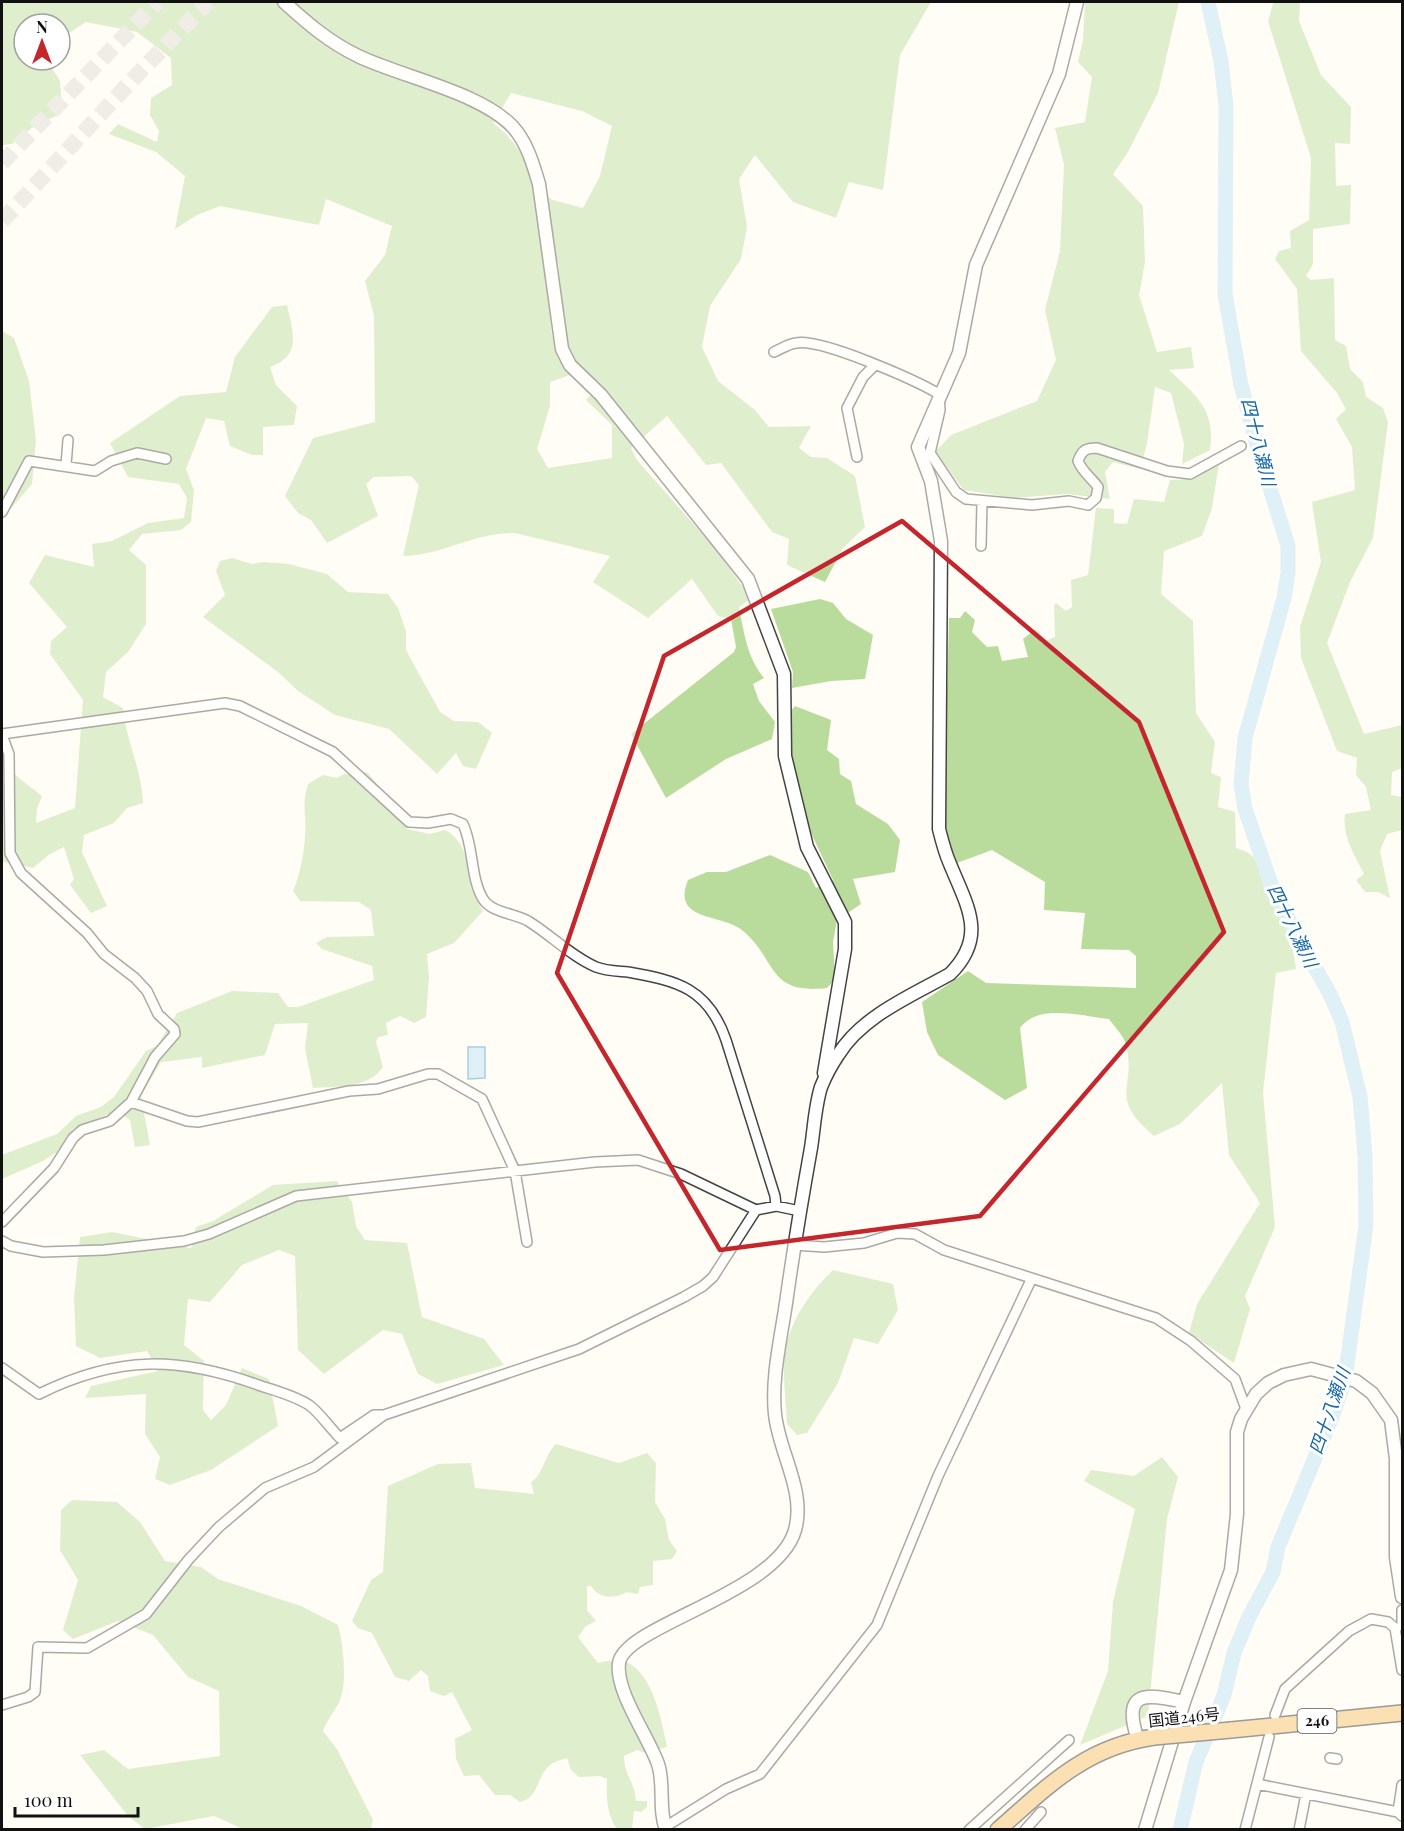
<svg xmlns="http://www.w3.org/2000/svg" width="1404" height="1831" font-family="'Playfair Display','Noto Sans JP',serif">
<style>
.forest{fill:#b9dc9c;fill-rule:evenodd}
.water{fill:#b9e0f7;stroke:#3f96cf;stroke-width:1.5}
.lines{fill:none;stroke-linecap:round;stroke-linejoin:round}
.river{stroke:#b9e0f7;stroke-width:15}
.motorway-tunnel{stroke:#dbdad3;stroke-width:16;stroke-dasharray:16 8;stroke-linecap:butt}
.minor-casing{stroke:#444;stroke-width:12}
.tertiary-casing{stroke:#444;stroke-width:15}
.trunk-casing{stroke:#222;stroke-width:18}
.minor{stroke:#fff;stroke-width:9}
.tertiary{stroke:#fff;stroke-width:12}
.trunk{stroke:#f7bc64;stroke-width:15}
.trunk-bridge-casing{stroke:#222;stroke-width:18;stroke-linecap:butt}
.trunk-bridge{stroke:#f7bc64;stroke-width:15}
.marked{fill:none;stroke:#c4262e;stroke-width:4.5;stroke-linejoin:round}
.labels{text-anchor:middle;stroke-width:6;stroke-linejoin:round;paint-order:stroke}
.shield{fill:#fff;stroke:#585858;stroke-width:1.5}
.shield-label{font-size:15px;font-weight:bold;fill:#111}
.street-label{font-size:16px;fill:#111;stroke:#fff}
.water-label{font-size:18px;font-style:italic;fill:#1768a6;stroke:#fff}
</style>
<rect width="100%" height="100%" fill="#fffdf5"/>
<path class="forest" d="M2,2h929l-31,53 -17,135 -34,-8 -13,36 -43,-16 -38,-47 -16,24 8,48 -6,32 -31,47 -8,41 16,34 37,29 14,17 42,-1 -12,22 12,9 16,1 28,18 10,51 -22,21 -18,34 -38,-17 2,-26 -17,-7 -51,-69 -15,2 -39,-49 -36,32 6,12 83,94 31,45 -12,8c5,26 8,50 25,71l-11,6 6,17 16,21 -3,17 -46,20 -60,39 -35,-64 103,-82 2,-5 -5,-28 -13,-3 -26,-37 -44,39 -55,-36 17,-26 -95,-23c-40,-1 -74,23 -112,23l16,-71 -8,-9 -37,1 -8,7 12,32 -51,27 -16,-23 -13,-7 -13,-17 28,-58 62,-16 -1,-106 -9,-35 20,-26 7,-29 -66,-27 -7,26 -99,-19 -23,9 -22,14 10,-53 -29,-24 -47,-18 9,-10 39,18 2,-11 -9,-16 1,-17 21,-13 -1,-27 -34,-26 -51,-10 -26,17v-15h-36v36h23l13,21 2,32 -29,14 -21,17 -10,1zM511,93l71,18 30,15 -12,50 -17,32 -30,-8 -20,-11c-6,-29 -16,-48 -40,-66zM558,262l8,79 13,29 20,14 -13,16 26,25v33l-64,10 -11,-19 13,-43v-24l20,-7 -18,-40 -7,-71z
M1085,2h94l-21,91 -30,59 -15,22 30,32 2,56 -6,33 18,57 34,-5 3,21 -25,2c27,25 47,40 41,80l-28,14 2,-20 -13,-51 -16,-6 -8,57 -7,25 -27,-7 -8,10 5,27 -43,-5 -53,4 -50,-8 -29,-38 16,-17 86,-34 19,-41 -11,-50 15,-59 4,-86 -9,-37 30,-6 7,-45 -14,-15 5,-22z
M1271,2h29l-1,19 22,54 30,32 -1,37 -15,-1 1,43 15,-1 -1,39 -37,5v35l-7,12 5,4 23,-2 1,62 11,6 4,23 13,13 3,15 17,11 5,14 -15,116 -23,44 -23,61 37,91 38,-9v43l-10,4 -1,23 11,2v33l-15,4 -7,17 10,47 -12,-6h-13l-9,-12 8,-6c-10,-20 -22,-38 -19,-60l26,-4 -5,-23 -10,-12 1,-17 -20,-7 -36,-93 -1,-31 21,-65 -9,-60 43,-12 -3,-43 -16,-28 10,-10 -9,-16 -36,-42 -4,-62 -22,-30 4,-8 12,-3 -1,-17 19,-11 2,-62 -43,-137 5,-17z
M287,305c6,27 15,51 -17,62l6,18 21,21 -3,19 -31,2v28h-11l-22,-9 -6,-25 -18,-3 -20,51 8,21 -3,32 -10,8 -39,4 -13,16 17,15v59l-18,28 -22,20 -3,25 20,11c3,33 19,62 20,95l-16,5 -13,15 -30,12 -2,17 25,54 -16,7 -21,-28 4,-6 -10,-32 -14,7 -17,14 -31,-7 1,-78 11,-9 28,22 -5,13 -1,14 39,-15 8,-108 -33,-46 1,-13 16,-14 -38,-44 16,-28 49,12 -2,-23 20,-3 36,-18 36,-5 3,-20 -8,-14 -51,-7 -18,-34 70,-47 46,-4 9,-35 37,-50z
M2,331l12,7 15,43 7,59 -4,44 -24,28 -6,-1z
M1219,463l-7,45 -10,28 -38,15 -3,43 32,27 3,92 19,29 -4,31 10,4 -3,30 17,5 1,36 11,4 10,8 7,25 26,47 6,37 -20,4 -13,120 12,134 -30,69 5,13 -16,54 -45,-30 8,-29 63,-101 -31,-48 -7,-72 -42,41 -26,12c-49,-42 -15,-48 -29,-94 -3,-8 -11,-16 -16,-23 -28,-3 -71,-16 -89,9l7,60 -22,12 -67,-45 -11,-23 -5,-30 46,-31 18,12 150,5v-32l-7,-6 -48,-1 4,-36 -41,-3 1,-28 -53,-32 -35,13 -9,-25 -4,-23 5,-197h11l5,-7 10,9 -3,12 15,15 11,-1 4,15 26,-4 -5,-18 13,-10 4,3 1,11 14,-6 -1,-31 2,-3 10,8 6,-4 -1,-27 17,-5 8,-67 18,1v14l13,1 7,-25 30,3 6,-22 23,-1z
M232,558l20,6 11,-2 26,2 38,10 21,18 40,2 10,14 8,23v19l34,62 14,9 24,1 14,11 -16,36 -13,-3 -7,-13 -19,21 -48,-45 -54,-14 -37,-24 -20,-19 -75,-55 22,-22 -9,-24 4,-10z
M820,599l13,4 13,16 27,16 -8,44 -34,2 -39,7 1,-16 -22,-63z
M795,706l36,14 -4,30 12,9 1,15 11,7 5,23 32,20 12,16 -5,32 -42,7 8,25 -24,16 -4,22 2,37 -8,9c-61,7 -49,-28 -85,-58 -21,-17 -71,-8 -54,-50l19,-8h19l44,-17 38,17 8,16 17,-8 -27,-58 -14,-61 -2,-49z
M367,772l16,19 24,38 23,5 15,-4c29,15 23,56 38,81l-29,32 -27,11 2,23 -3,40 -12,6 -14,-7 -14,7 2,12 -10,2 -2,5 7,25c-15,22 -46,19 -70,21l-8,-39 3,-26 -33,1 -10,31 -63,13v-11l-41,5 -20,34 9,49 -15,2 -5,-27 -14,-9 -43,18 -16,23 -14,9 -41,18v-24l55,-21 19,-18 25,-9 13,-10 32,-46 11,-5 20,-33 55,-22 46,2 10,14h10l76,-27 -2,-14 -50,-17 -6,-6 11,-6 47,-1 -3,-26 -12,-8 -59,-1 -7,-10c7,-17 11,-36 12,-55 2,-22 -4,-28 3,-52l15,-9 14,3 7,-4z
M337,1181l15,21 4,24 9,14 42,3 15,74 62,22 20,26 -67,19 -19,-10 -16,-40 -19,-4 -59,44 -26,-24 -3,-94 -16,-6 -37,15 -32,37 -22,-3 -4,46 20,16 -1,49 8,10 15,-15 16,-37 27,11 9,47 -67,44 -41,15 -15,-6 5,-22 -15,-23 1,-40 -61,4 6,-12 67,-15 -11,-20 -47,7 -24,-12 -2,-49 6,-60 32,-5 79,16 5,-21 17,-6 60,-36z
M833,1270l60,14 5,26 -20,34 -24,-6 -16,45 -31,50 -10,2 -10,-11c-1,-21 -4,-44 -3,-65 3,-34 25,-66 49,-89z
M556,1444l63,19 28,-10 9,10 -1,39 10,17 4,21 8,11 -5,8 -19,2v24l-13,2 -2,7 -11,-2c-12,7 -28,7 -36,-6h-4v24l9,11 -10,5 -8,11 20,26c8,-2 20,-4 28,-1 27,11 36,60 41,85l-22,6 -8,-3 -13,6c0,19 11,26 12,45h11v6l-6,5 -7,-1 -2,18h-15c-10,-13 -11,-33 -10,-50l-7,-3 -21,1 -8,-7 -4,-12c-6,2 -14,4 -18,8 -14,13 -9,31 -29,36l-10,-7h-15l-16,-20 -15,1 -8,-17 -1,-20 17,-9 -20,-38 -8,4 -14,-5 -2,-15 -7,-6 -12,11 -14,-4 -23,-44 -14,-5 -6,-7 19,-41 12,-8 5,-86 50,-22 33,-1 4,25 59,6 -3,-12c13,-8 13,-27 25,-38z
M1162,1457l16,20 -11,42 -19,197 -68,29 28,-74 5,-69 22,-93 -51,-28 7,-11 43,6z
M72,1500l45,2 23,20 25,39 36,6 17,12 83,27 37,19c5,18 9,54 3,72 -3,11 -14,22 -18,34l14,18 36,71 -2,9h-128l-29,-13 -69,13 -17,-13 -48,-61 24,-5 24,19 92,-13 -1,-65 -31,-14 -35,-42 -35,-14 -45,18 -10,-9 15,-50 -18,-30 1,-40z"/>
<path class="water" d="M468,1047h17v31l-17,1z"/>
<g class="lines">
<path class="river" d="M1180,1830l16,-68 28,-67 10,-42 15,-36 24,-45 5,-25 54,-130 13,-38 21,-154 -1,-70 -5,-58 -18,-75 -10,-24 -57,-103 -30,-86 -4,-25 4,-46 39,-140 4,-25v-27l-30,-97 -17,-64 -16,-91 1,-188 -5,-45 -13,-59"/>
<path class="motorway-tunnel" d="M2,163l155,-161
M2,221l131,-142 75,-77"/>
<g class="minor-casing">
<path id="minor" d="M774,352c7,-3 14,-8 22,-9 25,-5 119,37 143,51l1,16 -10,43 26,39 10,7 66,6 37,-4 19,4 8,-7 2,-11c-7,-10 -15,-14 -20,-26 4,-11 8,-13 19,-13l70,23 23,3 51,-28
M857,457l-10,-49 16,-31 12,-12
M66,465l2,-25
M2,512l27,-51 66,10 16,-10 26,-8 29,6
M981,546l1,-44
M2,734l223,-31 15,3 93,46 76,70 19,1 23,-4 12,5c11,23 7,53 20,75 9,14 31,14 45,22 23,14 44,36 68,46 10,4 22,4 32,5 50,9 80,16 98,68l49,156 1,10
M2,735l7,19 1,99 11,20 66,60 17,21 31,24 12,13 11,23 16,15 1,5 -20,23 -24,45 -21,19 -28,9 -9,8 -19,30 -52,54
M131,1102l56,19 11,1 151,-31 29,-2 50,-15h10l44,25 33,72 12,71
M2,1241l9,5 32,6 61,-2 80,-9 25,-7 87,-38 299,-34 43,-2 43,14 75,36 20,-4 24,5
M794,1245l30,2 40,-4 33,-10 18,1 29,16 212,68 35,23 44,38 11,30
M2,1368l37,26c79,-39 140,-38 222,-8 16,5 34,10 48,19 11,8 21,23 31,33l34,-23h10l195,-66 105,-52 19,-11 10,-9 43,-67
M1402,1610v16
M2,1705l26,-8 7,-5 3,-45 49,1 59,-34 43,-55 30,-32 46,-39 49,-21 70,-52
M1275,1715l10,-26 64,-58 22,-12 17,3 7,6 7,42
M1330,1758l7,1
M1257,1784l141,28 4,4
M1398,1812l4,-27
M665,1827l61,-38 34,-15 117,-149 61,-149 93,-196
M969,1830l100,-90
M1025,1830l16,-18
M1245,1830l24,-93
M1299,1830l7,-36"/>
</g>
<g class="tertiary-casing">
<path id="tertiary" d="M284,2c23,21 45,40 74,54 44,21 121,36 154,70 15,16 21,38 27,58l23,165 8,16 31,30 147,184 36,95 1,82 22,91 38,75v27l-21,124
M1138,1740c-17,-50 8,-47 46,-38
M666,1830c-8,-22 -1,-45 -8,-66 -10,-28 -43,-73 -39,-101 6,-38 158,-69 176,-133 11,-39 -16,-77 -20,-116 -4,-38 7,-80 12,-118 7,-49 15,-98 24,-148 3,-19 4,-42 10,-61 4,-10 11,-23 17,-32 24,-39 73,-59 112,-81 38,-38 17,-68 0,-110 -5,-11 -8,-23 -11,-35l2,-288 -10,-60 -13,-34 41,-94 17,-88 83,-191 18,-72
M1145,1830l39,-128 47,-132 6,-56v-82l4,-13 15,-25 12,-11 16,-8 27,-6 45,12 16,12 19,27 5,39v98l6,40"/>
</g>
<g class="trunk-casing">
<path id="trunk" d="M1231,1730l171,-17
M998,1830c50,-44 87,-83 156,-93"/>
</g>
<use href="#minor" class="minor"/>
<use href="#tertiary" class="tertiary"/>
<use href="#trunk" class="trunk"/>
<g class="trunk-bridge-casing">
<path id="trunk-bridge" d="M1154,1737l77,-7"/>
</g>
<use href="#trunk-bridge" class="trunk-bridge"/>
</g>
<path d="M0 0H1404V1831H0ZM902,521l237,201 85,210 -244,284 -260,34 -163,-277 107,-317z" fill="#fffdf5" fill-opacity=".55" fill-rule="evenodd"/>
<path class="marked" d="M902,521l237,201 85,210 -244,284 -260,34 -163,-277 107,-317z"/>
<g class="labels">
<rect class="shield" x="1297.5" y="1709" width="39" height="24" rx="4.5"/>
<g class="shield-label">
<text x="1317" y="1726">246</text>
</g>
<g class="street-label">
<text transform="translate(1184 1717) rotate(-6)" y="6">国道246号</text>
</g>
<g class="water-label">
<text transform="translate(1258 442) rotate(76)" y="6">四十八瀬川</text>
<text transform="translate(1292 926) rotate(64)" y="6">四十八瀬川</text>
<text transform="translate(1330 1411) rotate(-71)" y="6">四十八瀬川</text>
</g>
</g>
<rect width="1404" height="1831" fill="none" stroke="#111111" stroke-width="6"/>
<g transform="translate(42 42)"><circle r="28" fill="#ffffff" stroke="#a0a0a0" stroke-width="1.5"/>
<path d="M0-4.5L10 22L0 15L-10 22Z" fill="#c4262e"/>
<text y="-9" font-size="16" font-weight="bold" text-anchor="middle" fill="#111111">N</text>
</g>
<path d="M15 1807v9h123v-9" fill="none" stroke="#111111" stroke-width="3"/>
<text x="24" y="1807" font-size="18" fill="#111111" stroke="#ffffff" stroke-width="4.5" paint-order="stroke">100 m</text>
</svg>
